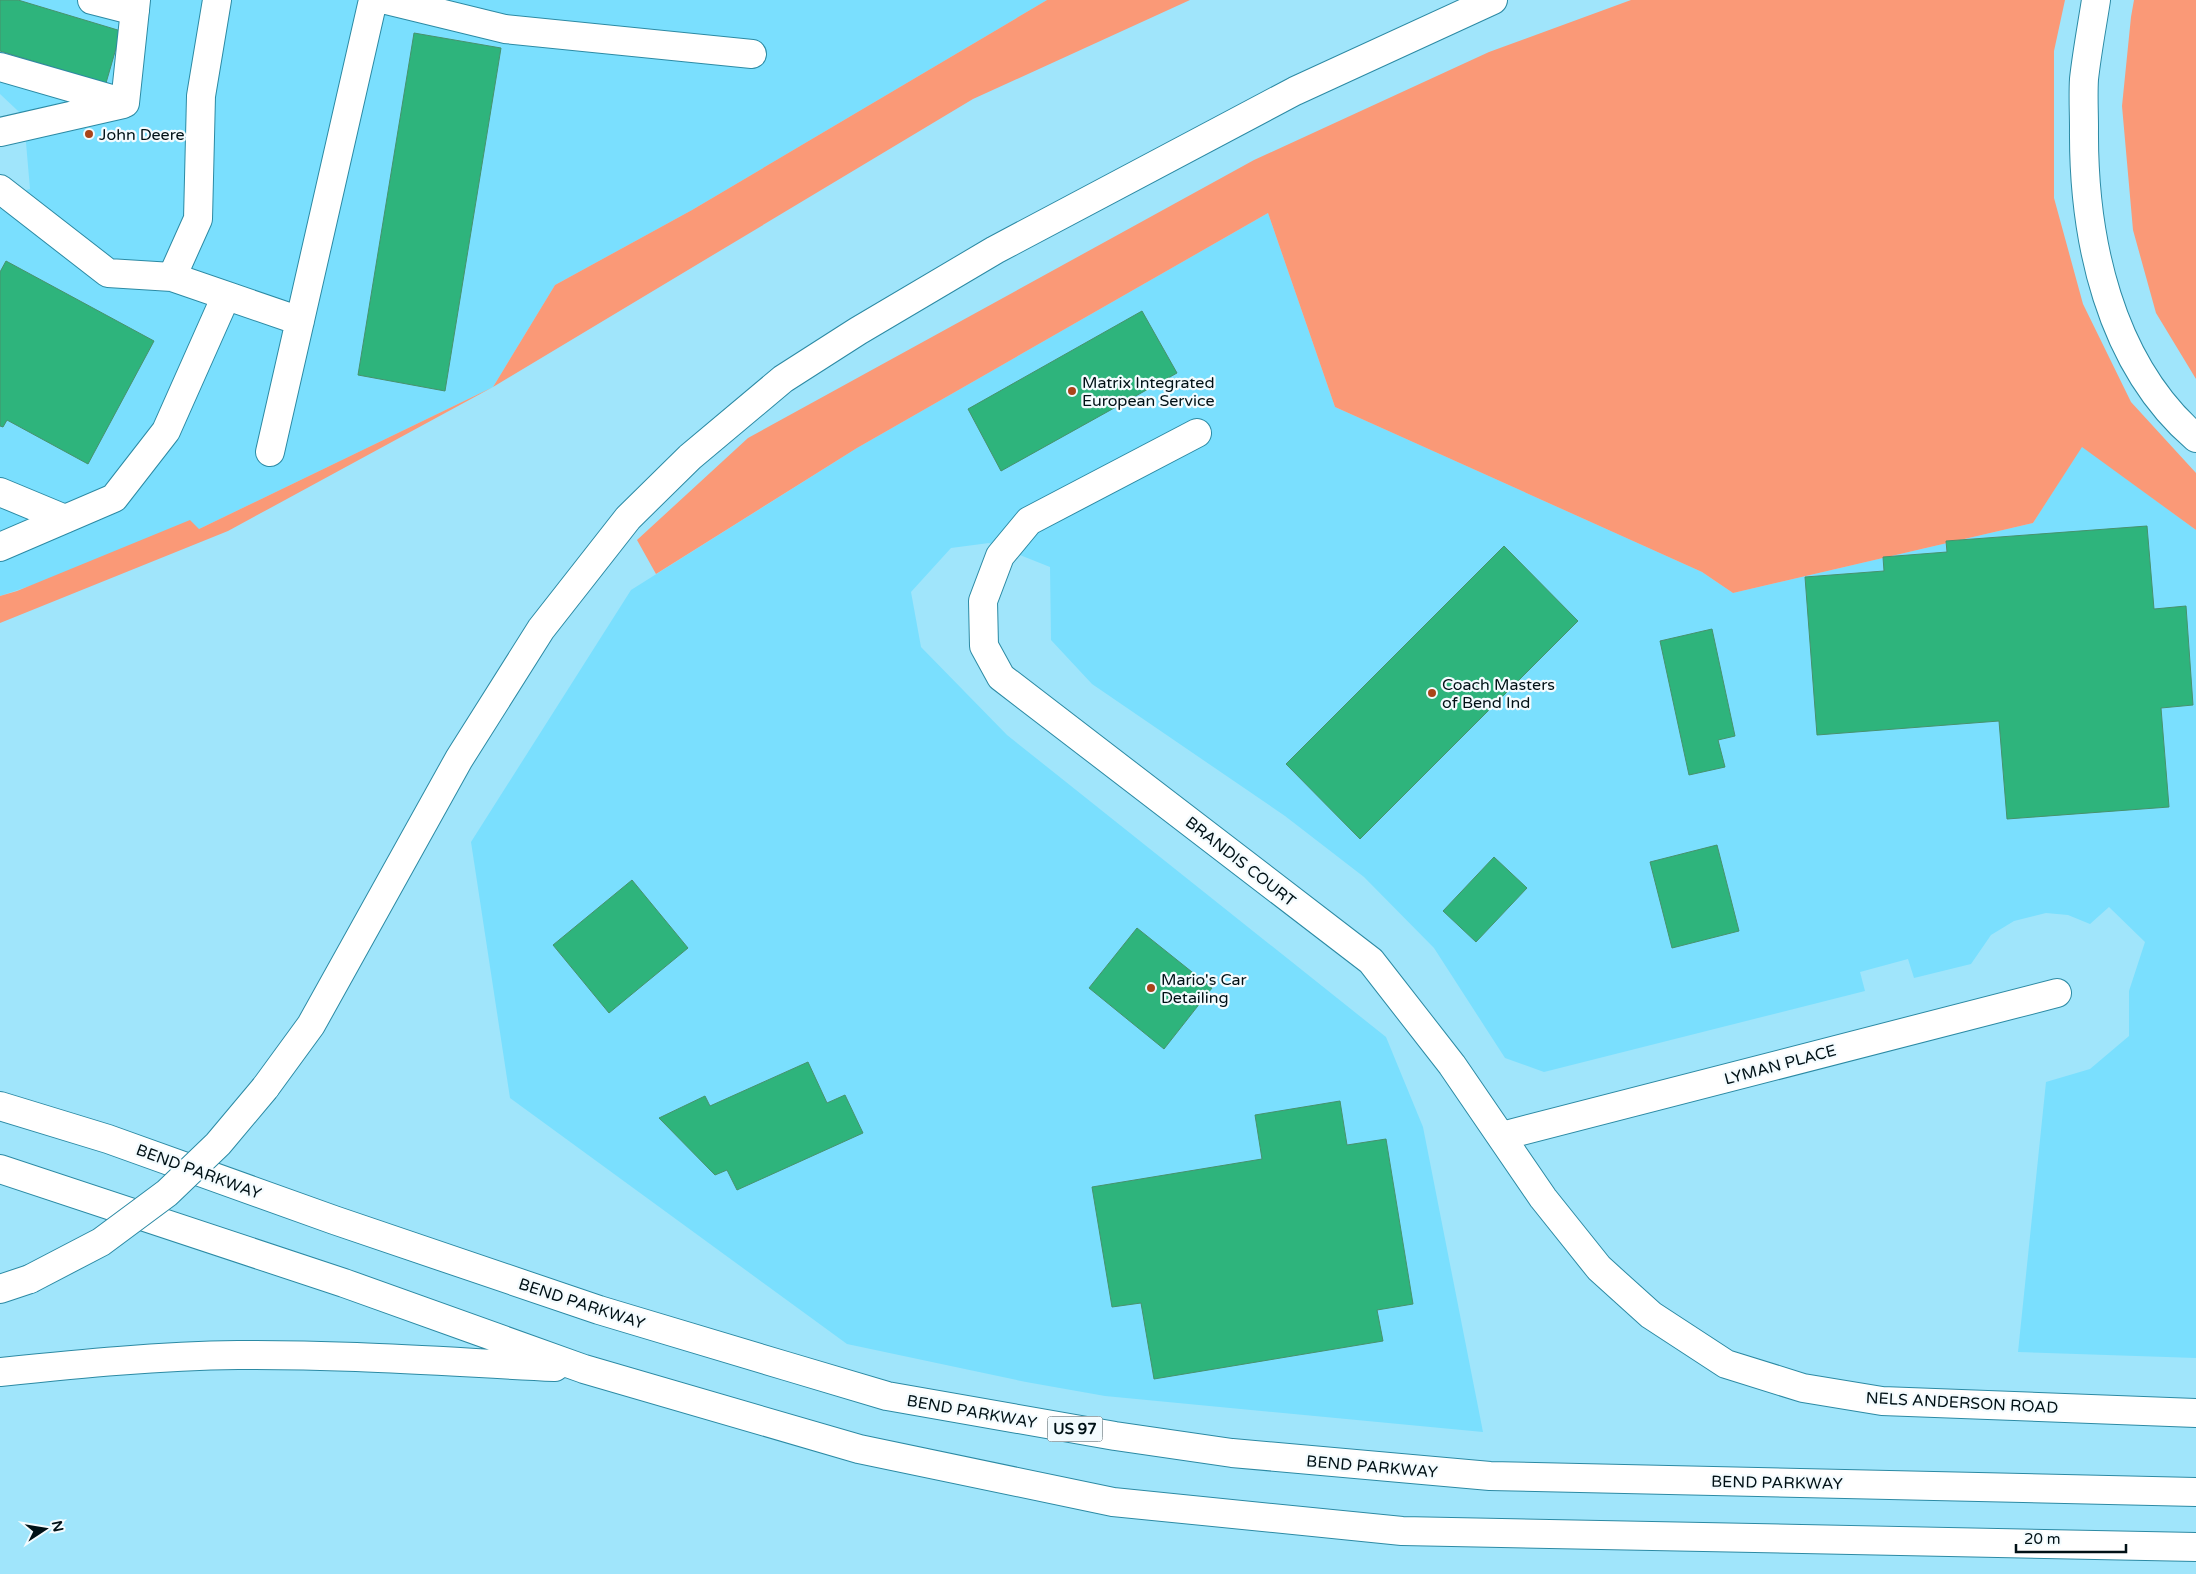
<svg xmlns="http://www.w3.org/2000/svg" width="2196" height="1574" font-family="'Varela Round',sans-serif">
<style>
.built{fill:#7adffe}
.green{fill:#fa9977}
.building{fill:#2eb47c;stroke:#47926d}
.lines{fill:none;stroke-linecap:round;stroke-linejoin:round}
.minor-casing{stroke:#2c8aa4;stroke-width:30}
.highway-casing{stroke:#2c8aa4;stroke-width:30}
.minor{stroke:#fff;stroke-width:28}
.highway{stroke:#fff;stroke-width:28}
.highway-bridge-casing{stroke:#2c8aa4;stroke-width:30;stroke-linecap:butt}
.highway-bridge{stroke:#fff;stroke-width:28}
.poi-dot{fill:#aa441a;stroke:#f3fbfe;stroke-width:2}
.labels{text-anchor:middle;stroke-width:4.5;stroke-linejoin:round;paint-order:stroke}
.shield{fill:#f3fbfe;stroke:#4a575c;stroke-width:1}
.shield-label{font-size:15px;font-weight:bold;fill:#011116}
.poi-label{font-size:16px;fill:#011116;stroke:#f3fbfe;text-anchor:start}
.street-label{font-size:16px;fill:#011116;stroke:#f3fbfe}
</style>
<rect width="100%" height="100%" fill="#a0e5fb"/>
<path class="built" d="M0,0h1047l-355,210 -137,75 -62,102 -294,142 -199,67v-399l30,-8 -5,-58 9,-5 -34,-32z
M1268,213l67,194 367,165 31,21 300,-70 49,-77 114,84v828l-178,-6 28,-270 44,-13 39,-33v-45l16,-49 -36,-35 -19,17 -22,-9 -22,-2 -32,8 -23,14 -20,29 -57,14 -6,-19 -48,13 5,19 -321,81 -39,-14 -71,-110 -70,-71 -79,-61 -193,-132 -41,-44 -1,-73 -61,-24 -38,5 -40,44 10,55 86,88 379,302 37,90 60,305 -378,-36 -79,-14 -179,-38 -337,-246 -39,-256 160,-252 226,-142z"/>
<path class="green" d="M1047,0h143l-217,99 -480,288 -265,144 -228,92v-27l17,-5 173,-71 9,9 294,-142 62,-102 137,-75z
M1631,0h434l-11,51v147l29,106 48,98 65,71v57l-114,-83 -49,76 -300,70 -31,-21 -367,-165 -67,-194 -411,235 -201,126 -19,-34 111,-102 506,-278 235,-108z
M2134,0h62v379l-40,-66 -23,-83 -11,-124 9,-89z"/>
<path class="building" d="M0,0h18l103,31 -15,52 -106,-32z
M414,33l87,15 -56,343 -87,-16z
M6,261l148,80 -66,123 -81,-44 -4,7 -3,-1v-154z
M1142,311l35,62 -176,98 -33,-62z
M2147,526l7,83 32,-3 7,99 -32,3 8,99 -162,12 -8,-98 -182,14 -12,-158 79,-6 -1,-14 64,-5 -1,-11z
M1504,546l74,75 -218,218 -74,-75z
M1712,629l23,107 -17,4 7,27 -36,8 -29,-134z
M1717,845l22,86 -67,17 -22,-86z
M1494,857l33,31 -51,54 -33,-31z
M632,880l56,68 -79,65 -56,-68z
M1137,928l75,60 -48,61 -75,-61z
M808,1062l19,41 18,-8 18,38 -126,57 -10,-20 -12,5 -56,-57 46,-22 5,10z
M1340,1101l7,44 39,-6 27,165 -36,6 6,31 -229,38 -13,-76 -29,4 -20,-120 170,-28 -7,-44z"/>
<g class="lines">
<g class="minor-casing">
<path id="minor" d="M92,0l43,11
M386,0l119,29 247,25
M0,67l125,36
M125,103l11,-103
M0,132l123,-28
M0,189l108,84 64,4 26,-58 3,-123 16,-96
M172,277l128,44
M1197,433l-168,88 -29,35 -17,45 1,45 17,31 370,284 81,104 91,133 56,70 52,47 75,49 77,24 79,13 314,12
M270,452l103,-452
M0,492l65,27
M0,547l114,-49 52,-67 60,-135
M1502,1136l555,-143"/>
</g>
<g class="highway-casing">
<path id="highway" d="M2096,0c-4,26 -9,52 -12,79 -1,16 0,33 0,49 -1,110 25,235 112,310
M265,1088l46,-63 148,-266 82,-130 87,-111 62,-61 93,-78 75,-48 137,-81 300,-159 198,-91
M0,1106l108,33 226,81 265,90 187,56 101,30 228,40 117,17 258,23 706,16
M0,1169l344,114 240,86 275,80 254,53 289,29 794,16
M0,1289l30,-10
M0,1372c79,-8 158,-16 238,-17 105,-1 211,7 317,12"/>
</g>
<use href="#minor" class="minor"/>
<use href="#highway" class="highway"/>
<g class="highway-bridge-casing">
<path id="highway-bridge" d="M30,1279l71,-37 66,-49 51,-49 47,-56"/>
</g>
<use href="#highway-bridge" class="highway-bridge"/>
</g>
<g class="poi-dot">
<circle cx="89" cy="134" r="5"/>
<circle cx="1072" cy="391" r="5"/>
<circle cx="1432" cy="693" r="5"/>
<circle cx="1151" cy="988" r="5"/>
</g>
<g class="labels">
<rect class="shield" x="1047.5" y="1416.5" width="55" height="25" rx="4"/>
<g class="shield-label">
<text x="1075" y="1434">US 97</text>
</g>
<g class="poi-label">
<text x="99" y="140">John Deere</text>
<text x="1082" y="388">Matrix Integrated<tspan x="1082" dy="18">European Service</tspan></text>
<text x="1442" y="690">Coach Masters<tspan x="1442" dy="18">of Bend Ind</tspan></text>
<text x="1161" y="985">Mario's Car<tspan x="1161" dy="18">Detailing</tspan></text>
</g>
<g class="street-label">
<text transform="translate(1241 861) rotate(38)" y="6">BRANDIS COURT</text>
<text transform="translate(1780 1064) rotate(-15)" y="6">LYMAN PLACE</text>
<text transform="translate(199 1171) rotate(20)" y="6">BEND PARKWAY</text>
<text transform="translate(582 1303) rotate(18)" y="6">BEND PARKWAY</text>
<text transform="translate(1962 1402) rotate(3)" y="6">NELS ANDERSON ROAD</text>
<text transform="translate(972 1411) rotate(10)" y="6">BEND PARKWAY</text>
<text transform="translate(1372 1466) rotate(5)" y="6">BEND PARKWAY</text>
<text transform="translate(1777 1482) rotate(1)" y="6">BEND PARKWAY</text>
</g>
</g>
<g transform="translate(45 1529) rotate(78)" stroke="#f3fbfe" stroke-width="4" paint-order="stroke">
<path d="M0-4L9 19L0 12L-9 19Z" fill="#011116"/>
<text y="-8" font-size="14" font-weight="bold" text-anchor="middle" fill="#011116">N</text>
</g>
<path d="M2016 1544v8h110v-8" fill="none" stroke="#011116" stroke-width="2.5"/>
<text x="2024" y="1544" font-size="15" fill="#011116" stroke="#f3fbfe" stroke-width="4" paint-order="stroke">20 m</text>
</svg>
